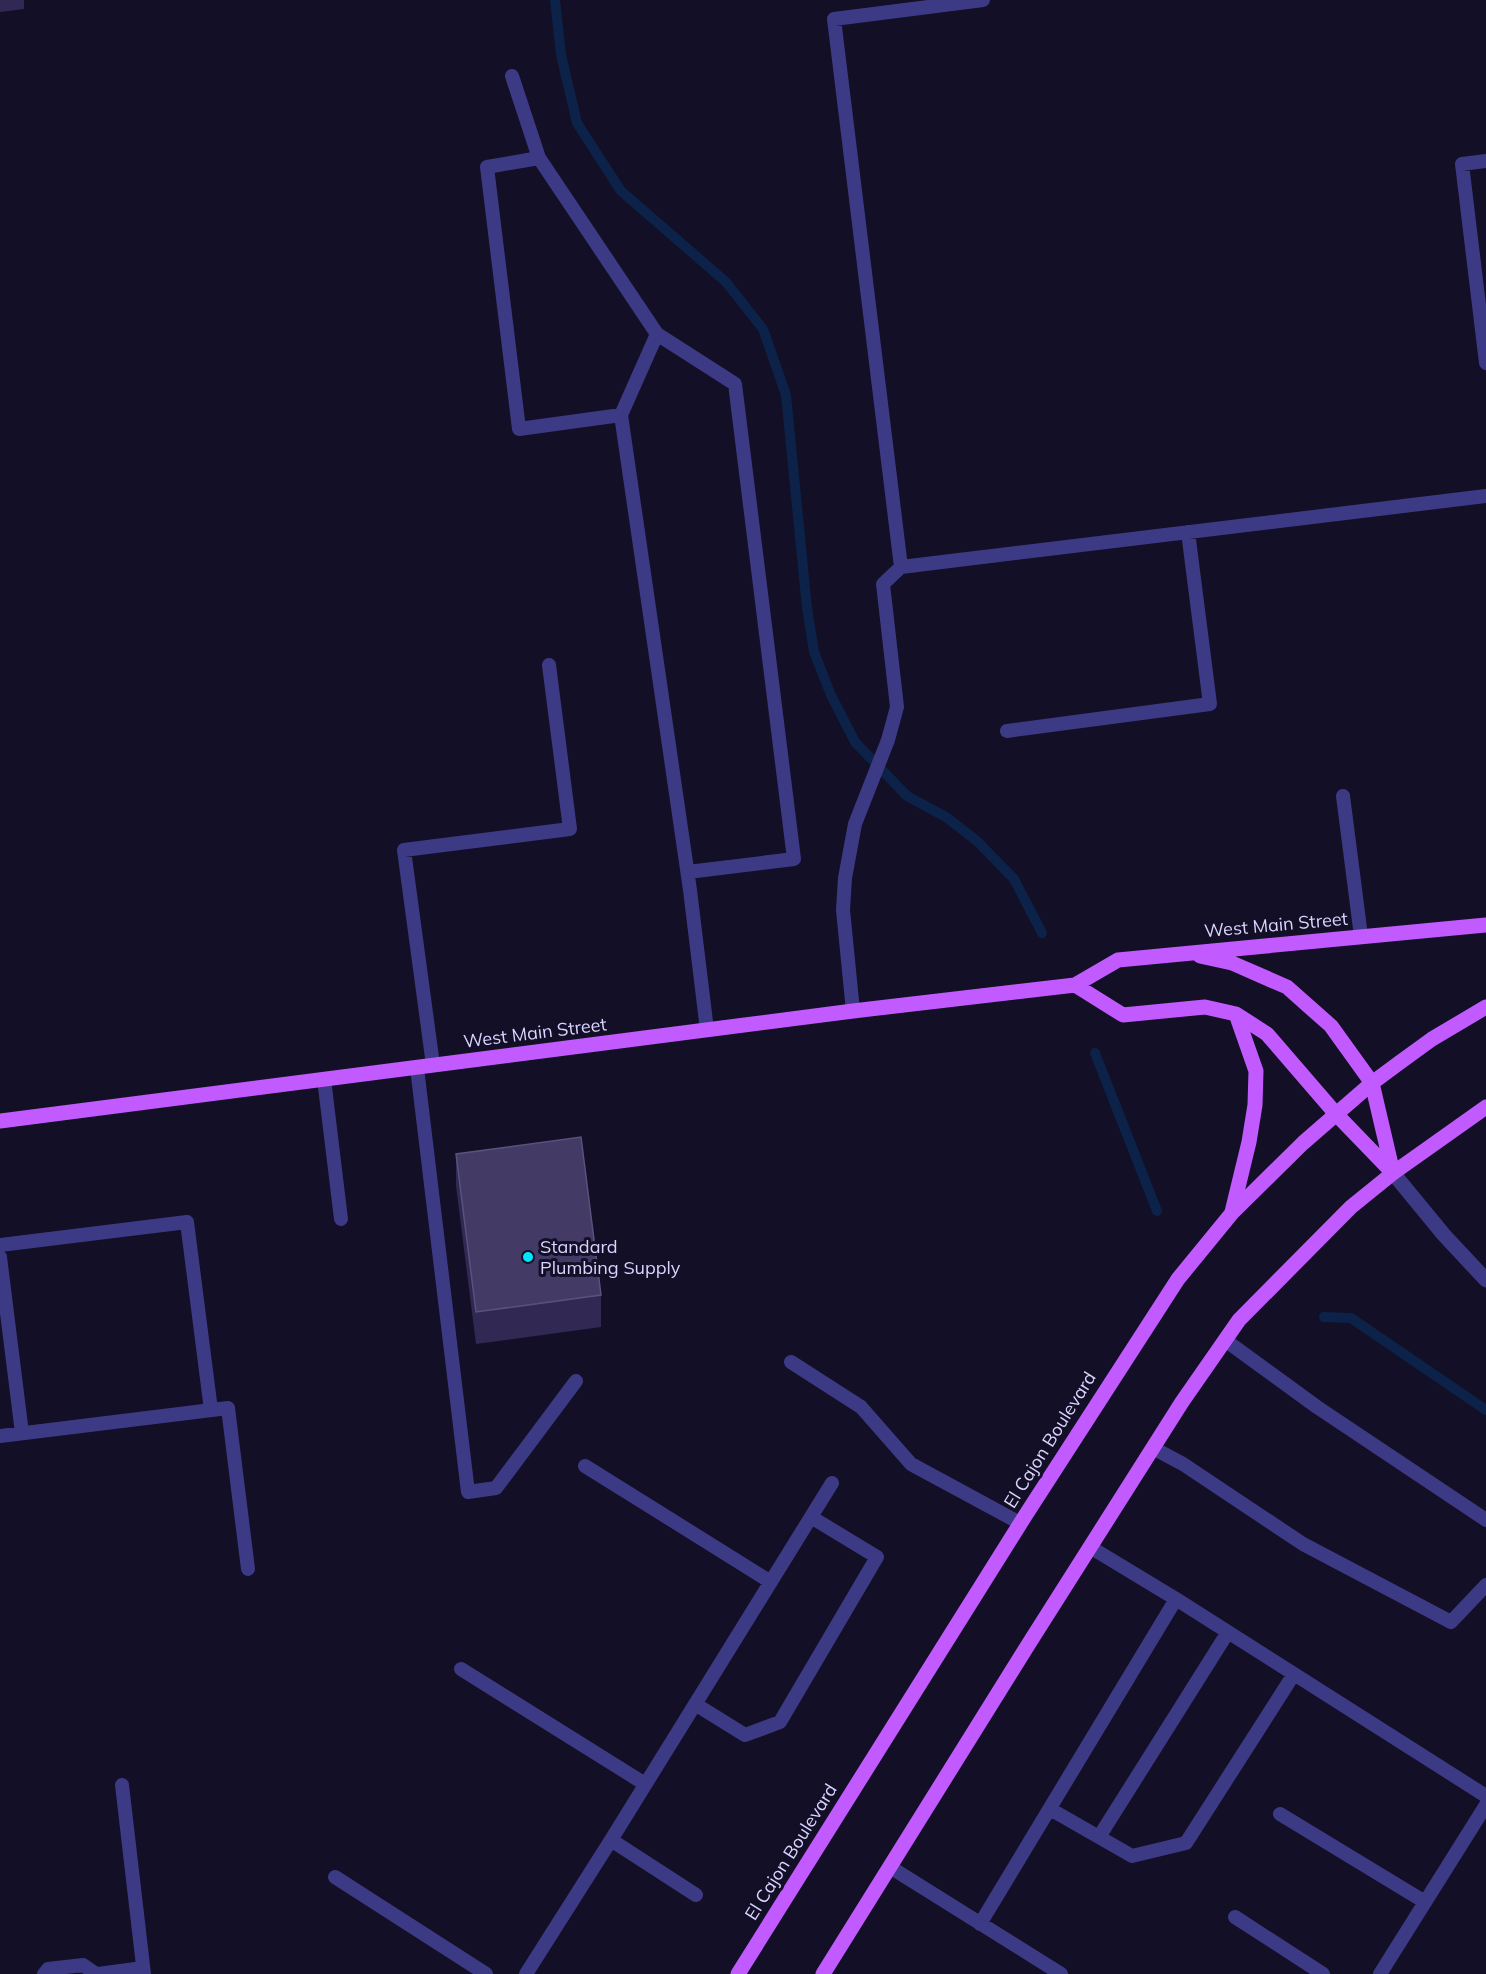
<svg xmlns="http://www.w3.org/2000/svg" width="1486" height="1974" font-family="Mulish,sans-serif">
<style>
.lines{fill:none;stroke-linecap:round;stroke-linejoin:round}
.stream{stroke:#0c2248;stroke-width:10}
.service{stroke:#3d3a85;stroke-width:14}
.tertiary{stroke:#3d3a85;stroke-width:15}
.primary{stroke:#c25bff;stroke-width:15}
.wall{fill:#312854}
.building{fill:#433a66;stroke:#5a527e;stroke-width:1.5}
.poi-dot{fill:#00e5ff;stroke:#130f26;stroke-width:2}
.labels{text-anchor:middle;stroke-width:6;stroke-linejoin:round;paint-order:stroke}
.street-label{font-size:18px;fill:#d9d4ff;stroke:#130f26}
.poi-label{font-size:18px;fill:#d9d4ff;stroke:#130f26;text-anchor:start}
</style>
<rect width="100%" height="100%" fill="#130f26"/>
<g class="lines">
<path class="stream" d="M555,0l6,55 16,68 44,68 105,91 37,47 23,66 21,213 7,44 17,43 24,47 52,54 39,21 31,24 37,38 28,54
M1095,1053l62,158
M1324,1317l27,1 135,92"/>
<path class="service" d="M983,0l-149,19 67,548 585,-71
M512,76l27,82 -52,9 32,262 102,-14
M539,158l118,176 78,50 59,475 -106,13
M1486,161l-24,3 24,199
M657,334l-36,81 69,475 17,140
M1007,731l203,-27 -22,-172
M1343,796l18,140
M853,1011l-10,-101 2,-32 10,-54 33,-84 9,-33 -14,-123 18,-17
M433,1065l-29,-215 166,-21 -21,-164
M417,1068l51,424 28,-4 80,-107
M324,1079l17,140
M0,1245l187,-23 24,188
M0,1257l22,176
M1225,1340l92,67 169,113
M791,1362l70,45 50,57 109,59
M0,1436l228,-28 20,161
M1153,1448l30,16 120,80 148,78 35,-37
M585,1466l186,116
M1090,1547l86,52
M461,1669l184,115
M695,1704l50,31 35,-13 97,-165 -66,-40
M122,1785l22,189
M1050,1809l82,47 54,-13 108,-169
M1280,1814l145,88
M1099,1837l129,-205
M611,1840l85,55
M890,1867l171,107
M335,1877l151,97
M1235,1917l88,57
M980,1924l196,-325 310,197
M44,1974l4,-5 35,-4 13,9
M98,1974l45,-6
M526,1974l85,-134 221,-357
M1380,1974l106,-169"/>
<path class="tertiary" d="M1393,1173l51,62 42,45"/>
<path class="primary" d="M1200,956l32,7 55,24 44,39 41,57 21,90
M1075,985l48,30 82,-8 31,7 31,20 69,80 57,59
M0,1121l853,-110 222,-26 43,-25 368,-35
M1232,1212l17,-70 6,-37 1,-34 -20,-57
M738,1974l287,-458 153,-237 54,-66 71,-70 69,-60 27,-20 33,-24 54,-32
M823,1974l205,-329 154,-243 57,-82 112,-113 42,-34 93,-66"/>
</g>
<path class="wall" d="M0,0h24v9l-24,3z
M456,1154l145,141v32l-125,17 -20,-158z"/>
<path class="building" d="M581,1137l20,158 -125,17 -20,-158z"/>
<circle class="poi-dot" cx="528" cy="1257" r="6"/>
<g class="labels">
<g class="street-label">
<text transform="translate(1276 925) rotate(-5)" y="6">West Main Street</text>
<text transform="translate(535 1033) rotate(-7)" y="6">West Main Street</text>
<text transform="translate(1050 1440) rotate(-58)" y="6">El Cajon Boulevard</text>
<text transform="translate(791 1852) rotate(-58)" y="6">El Cajon Boulevard</text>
</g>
<g class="poi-label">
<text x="540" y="1253">Standard<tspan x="540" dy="21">Plumbing Supply</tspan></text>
</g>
</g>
</svg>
